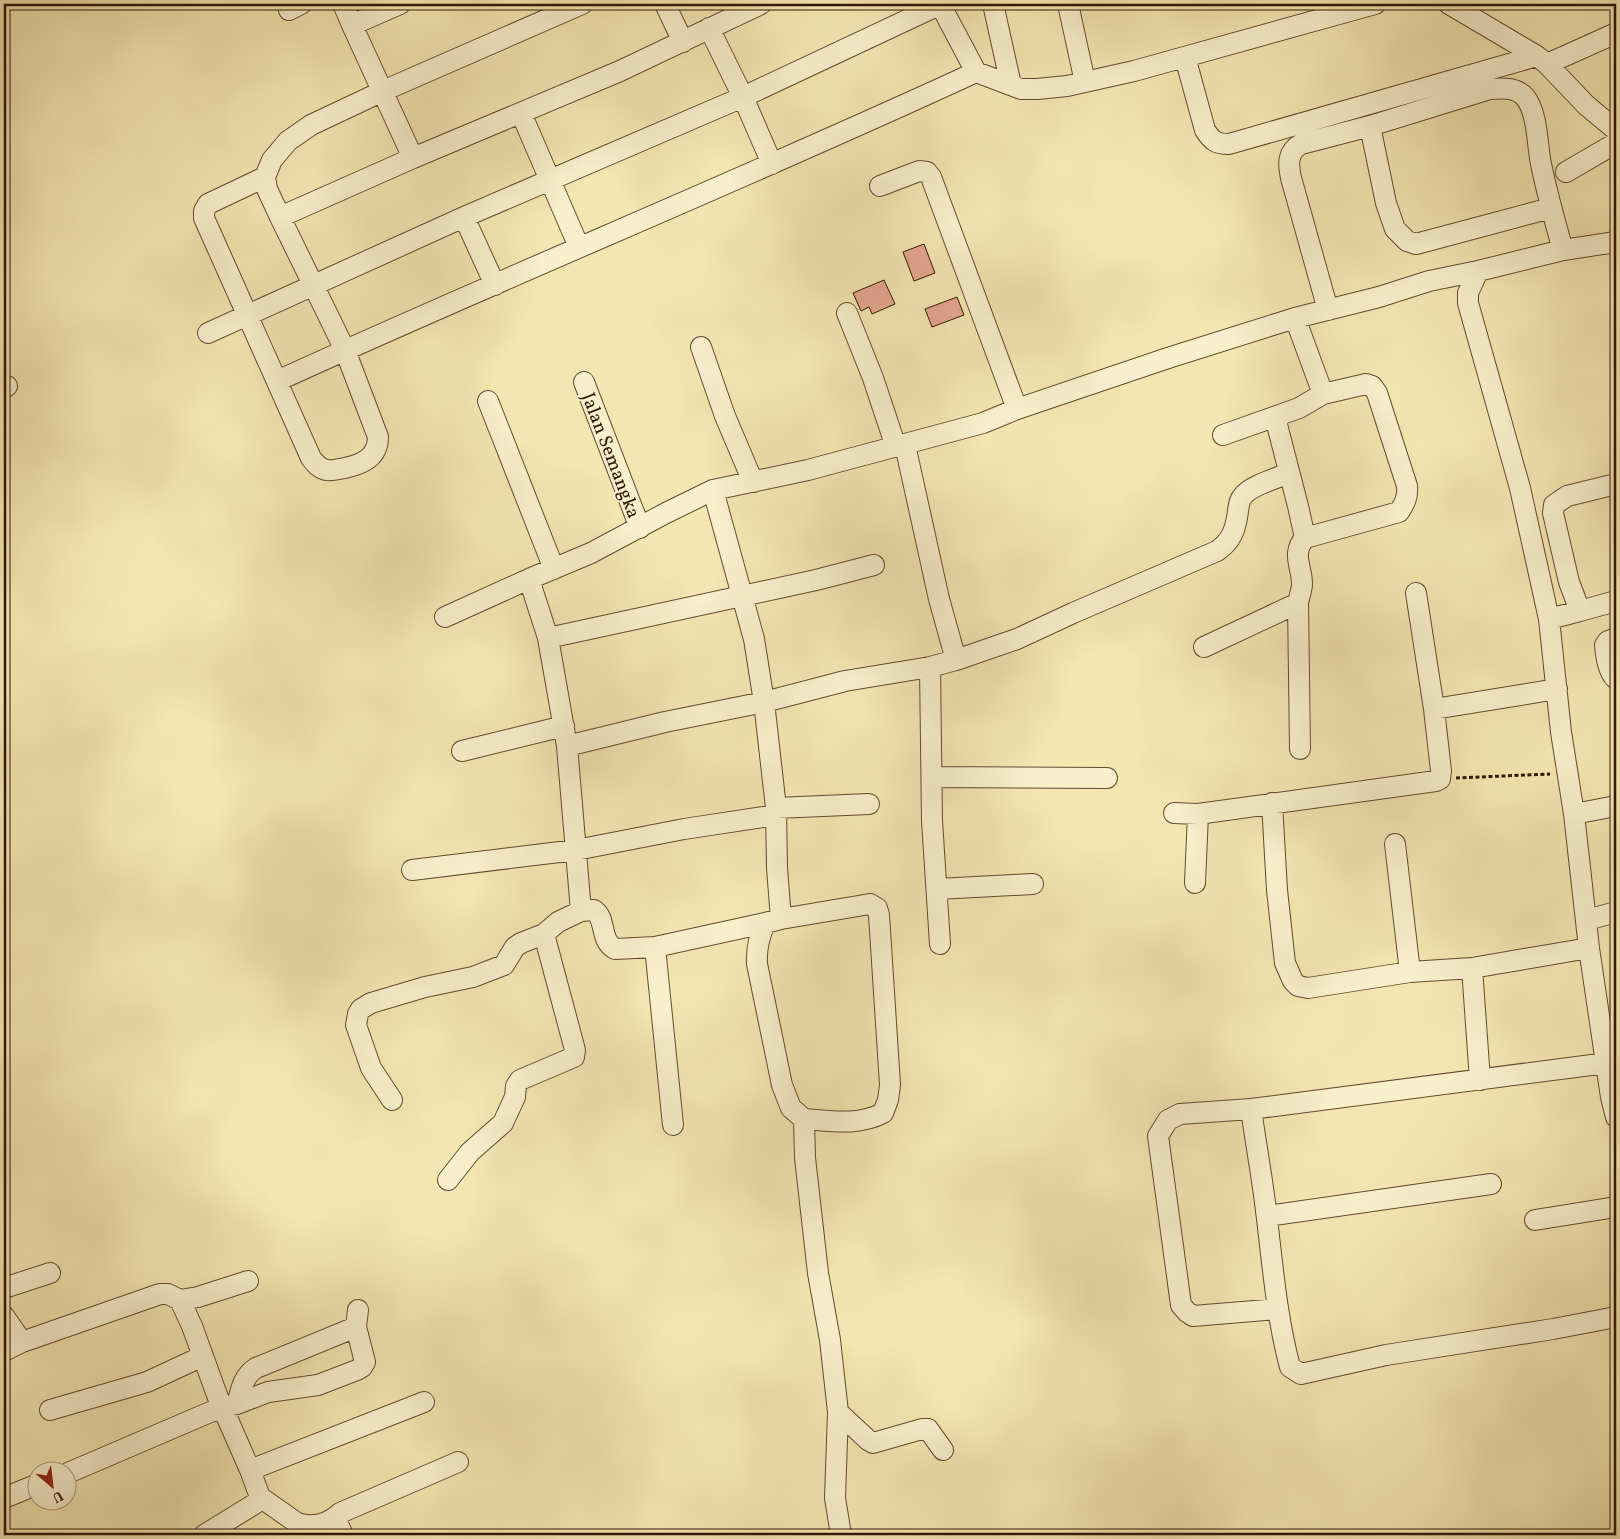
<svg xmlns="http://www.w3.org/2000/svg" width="1620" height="1539" font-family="Vollkorn,serif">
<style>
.building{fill:#e5a590;stroke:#321604}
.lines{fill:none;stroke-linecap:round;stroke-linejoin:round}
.minor-casing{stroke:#624a2f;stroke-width:22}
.path{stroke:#321604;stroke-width:3;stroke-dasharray:4 2.5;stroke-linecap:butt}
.minor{stroke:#f8efcc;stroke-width:20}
.labels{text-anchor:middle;stroke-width:4;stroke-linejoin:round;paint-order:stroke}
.street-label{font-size:19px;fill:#321604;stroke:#f8efcc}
</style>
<rect width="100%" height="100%" fill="#f4e6b1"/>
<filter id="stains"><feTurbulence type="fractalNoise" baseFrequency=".004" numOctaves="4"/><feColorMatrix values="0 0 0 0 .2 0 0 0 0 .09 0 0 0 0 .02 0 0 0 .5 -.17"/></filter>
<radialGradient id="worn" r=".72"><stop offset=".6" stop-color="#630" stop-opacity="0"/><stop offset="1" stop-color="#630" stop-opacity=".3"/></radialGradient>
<path class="building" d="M924,244l11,29 -21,8 -11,-29z
M884,280l11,24 -23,10 -3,-7 -8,4 -8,-18z
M957,297l7,18 -32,12 -7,-18z"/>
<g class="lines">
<g class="minor-casing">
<path id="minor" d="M343,4l9,21 48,-21
M665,4l18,38
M940,4l36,68 45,17h16l30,-3 67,-15 241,-67
M993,4l18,81
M1068,4l17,78
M1449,4l88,52 10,8 69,-31
M289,10l12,-6
M709,28l34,69 29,67
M1185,57l20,73c7,11 11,14 24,14l308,-88
M1547,64l39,41 30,25
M521,113l58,134
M1370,126l16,77 9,26 12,12 9,3 135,-36
M413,158l207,-87 141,-67
M1566,172l50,-29
M265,177l-57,27 -4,7v7l107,240c4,5 7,10 15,12 6,1 13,-1 19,-2 18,-4 33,-11 33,-31l-33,-87 -65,-133 133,-59 -61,-133
M880,186l39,-15 8,1 4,5 86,232
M280,217l-13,-28 -2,-12 7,-17 16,-19 23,-16 72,-34 199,-87
M464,217l31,68
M1478,271l-10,22v10l52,185 29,131 12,113 13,82 15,134 22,149 5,20
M1328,310l-37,-132c-3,-14 -4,-26 10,-34l69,-18 120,-37c12,-1 26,-2 35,8 13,16 12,48 16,67 6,29 14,58 22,86
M847,313l26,65 23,69
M1295,318l28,76
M208,333l256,-116 279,-120 198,-93
M701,347l24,69 28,66
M277,381c232,-106 468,-202 699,-309
M584,382l56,146
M4,388l3,-2
M488,401l66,168
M1275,417l23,89 7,32c-14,15 -3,29 -3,46 0,6 -3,13 -4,19l2,146
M1223,435l76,-27 24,-14 43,-10 6,2 5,7 30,93c1,11 -2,17 -8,26l-94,26
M905,445l34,154 17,61 -26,7 2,154 8,123
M713,490l41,149 10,63 12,106 1,60 4,51 -16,4c-6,14 -9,26 -8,41l25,121 9,23 13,11 1,39 13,115 12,67 8,72 -3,86 6,37
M1416,593l18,116
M1580,611l36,-10
M445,617l84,-38 62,-26 75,-40 47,-23 95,-20 175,-47 34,-14 151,-51 127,-40 84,-21 50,-16 49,-10 85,-21 53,-8
M1549,619l31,-8 -11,-29 -16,-69 1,-8 13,-9 49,-12
M548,638l268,-58 58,-15
M1616,638l-8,3 -3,4c1,11 3,27 11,34
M1204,647l94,-44
M956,660l61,-21 56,-26 144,-62c15,-10 19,-23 21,-40 1,-6 1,-11 5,-15 7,-10 34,-18 46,-23
M567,746l98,-24 99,-20 81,-21 85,-14
M462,751l102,-25
M932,777l175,1
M1272,803l5,87 8,73 8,18 5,5 10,2 102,-16 62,-4 117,-20
M776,808l93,-4
M1174,813l24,1 238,-33 4,-2 1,-8 -7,-62 123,-20
M1574,814l42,-8
M1395,844l15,128
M412,870l164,-20 108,-21 92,-14
M1195,883l3,-69
M937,889l96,-5
M581,911l13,-1c13,9 5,30 21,39l40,-2 110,-24
M781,919l89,-15 7,4 2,7 11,170 -2,15 -5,13c-25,13 -51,8 -79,6
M1587,920l29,-8
M655,947l18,178
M1472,968l8,112
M1607,1063l-356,46c5,36 12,73 16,110 6,50 10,99 23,148l11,7 85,-19 167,-26 63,-12
M392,1100l-21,-32 -15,-43 2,-11 3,-5 10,-6 54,-16 48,-10 31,-12 11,-18 6,-4 23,-9 14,-12 23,-11 -14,-165 -19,-108 -19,-59
M1251,1109l-71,5 -12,6 -10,16 23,169 6,7 6,4 84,-7
M448,1180l22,-28 33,-29 12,-26 1,-11 4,-6 54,-23 1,-7 -31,-116
M1267,1216l224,-32
M1535,1220l81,-13
M4,1288l46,-15
M180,1300l18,-3 50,-16
M4,1316l18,26
M4,1351l18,-9 138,-48h8l12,6 12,26 25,69 33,75 10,27 37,26c16,5 31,1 43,-10l118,-51
M237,1404c4,-14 6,-28 19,-36l100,-41
M50,1410l97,-28 56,-26
M838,1412l30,28 5,3 49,-14h6l15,21
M250,1470l174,-68
M68,1473l154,-66 15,-3 31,-12 50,-7 39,-15 5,-3 3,-5 -9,-35 2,-17
M4,1498l34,-14
M335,1518l8,17
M204,1535l52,-32 4,-6"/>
</g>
<path class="path" d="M1456,778l94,-4"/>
<use href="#minor" class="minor"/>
</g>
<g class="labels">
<g class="street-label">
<text transform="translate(612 455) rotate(69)" y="7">Jalan Semangka</text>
</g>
</g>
<rect width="1620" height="1539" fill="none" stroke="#f4e6b1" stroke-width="20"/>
<rect x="5" y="5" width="1610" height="1529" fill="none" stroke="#321604" stroke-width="2.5"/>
<rect x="10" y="10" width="1600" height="1519" fill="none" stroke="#321604"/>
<g transform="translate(52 1486) rotate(152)"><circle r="24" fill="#f8efcc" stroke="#a9987c"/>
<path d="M0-4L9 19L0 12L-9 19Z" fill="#8f2418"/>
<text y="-8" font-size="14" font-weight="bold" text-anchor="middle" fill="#321604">U</text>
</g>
<rect width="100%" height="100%" filter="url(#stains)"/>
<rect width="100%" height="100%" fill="url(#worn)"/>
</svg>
